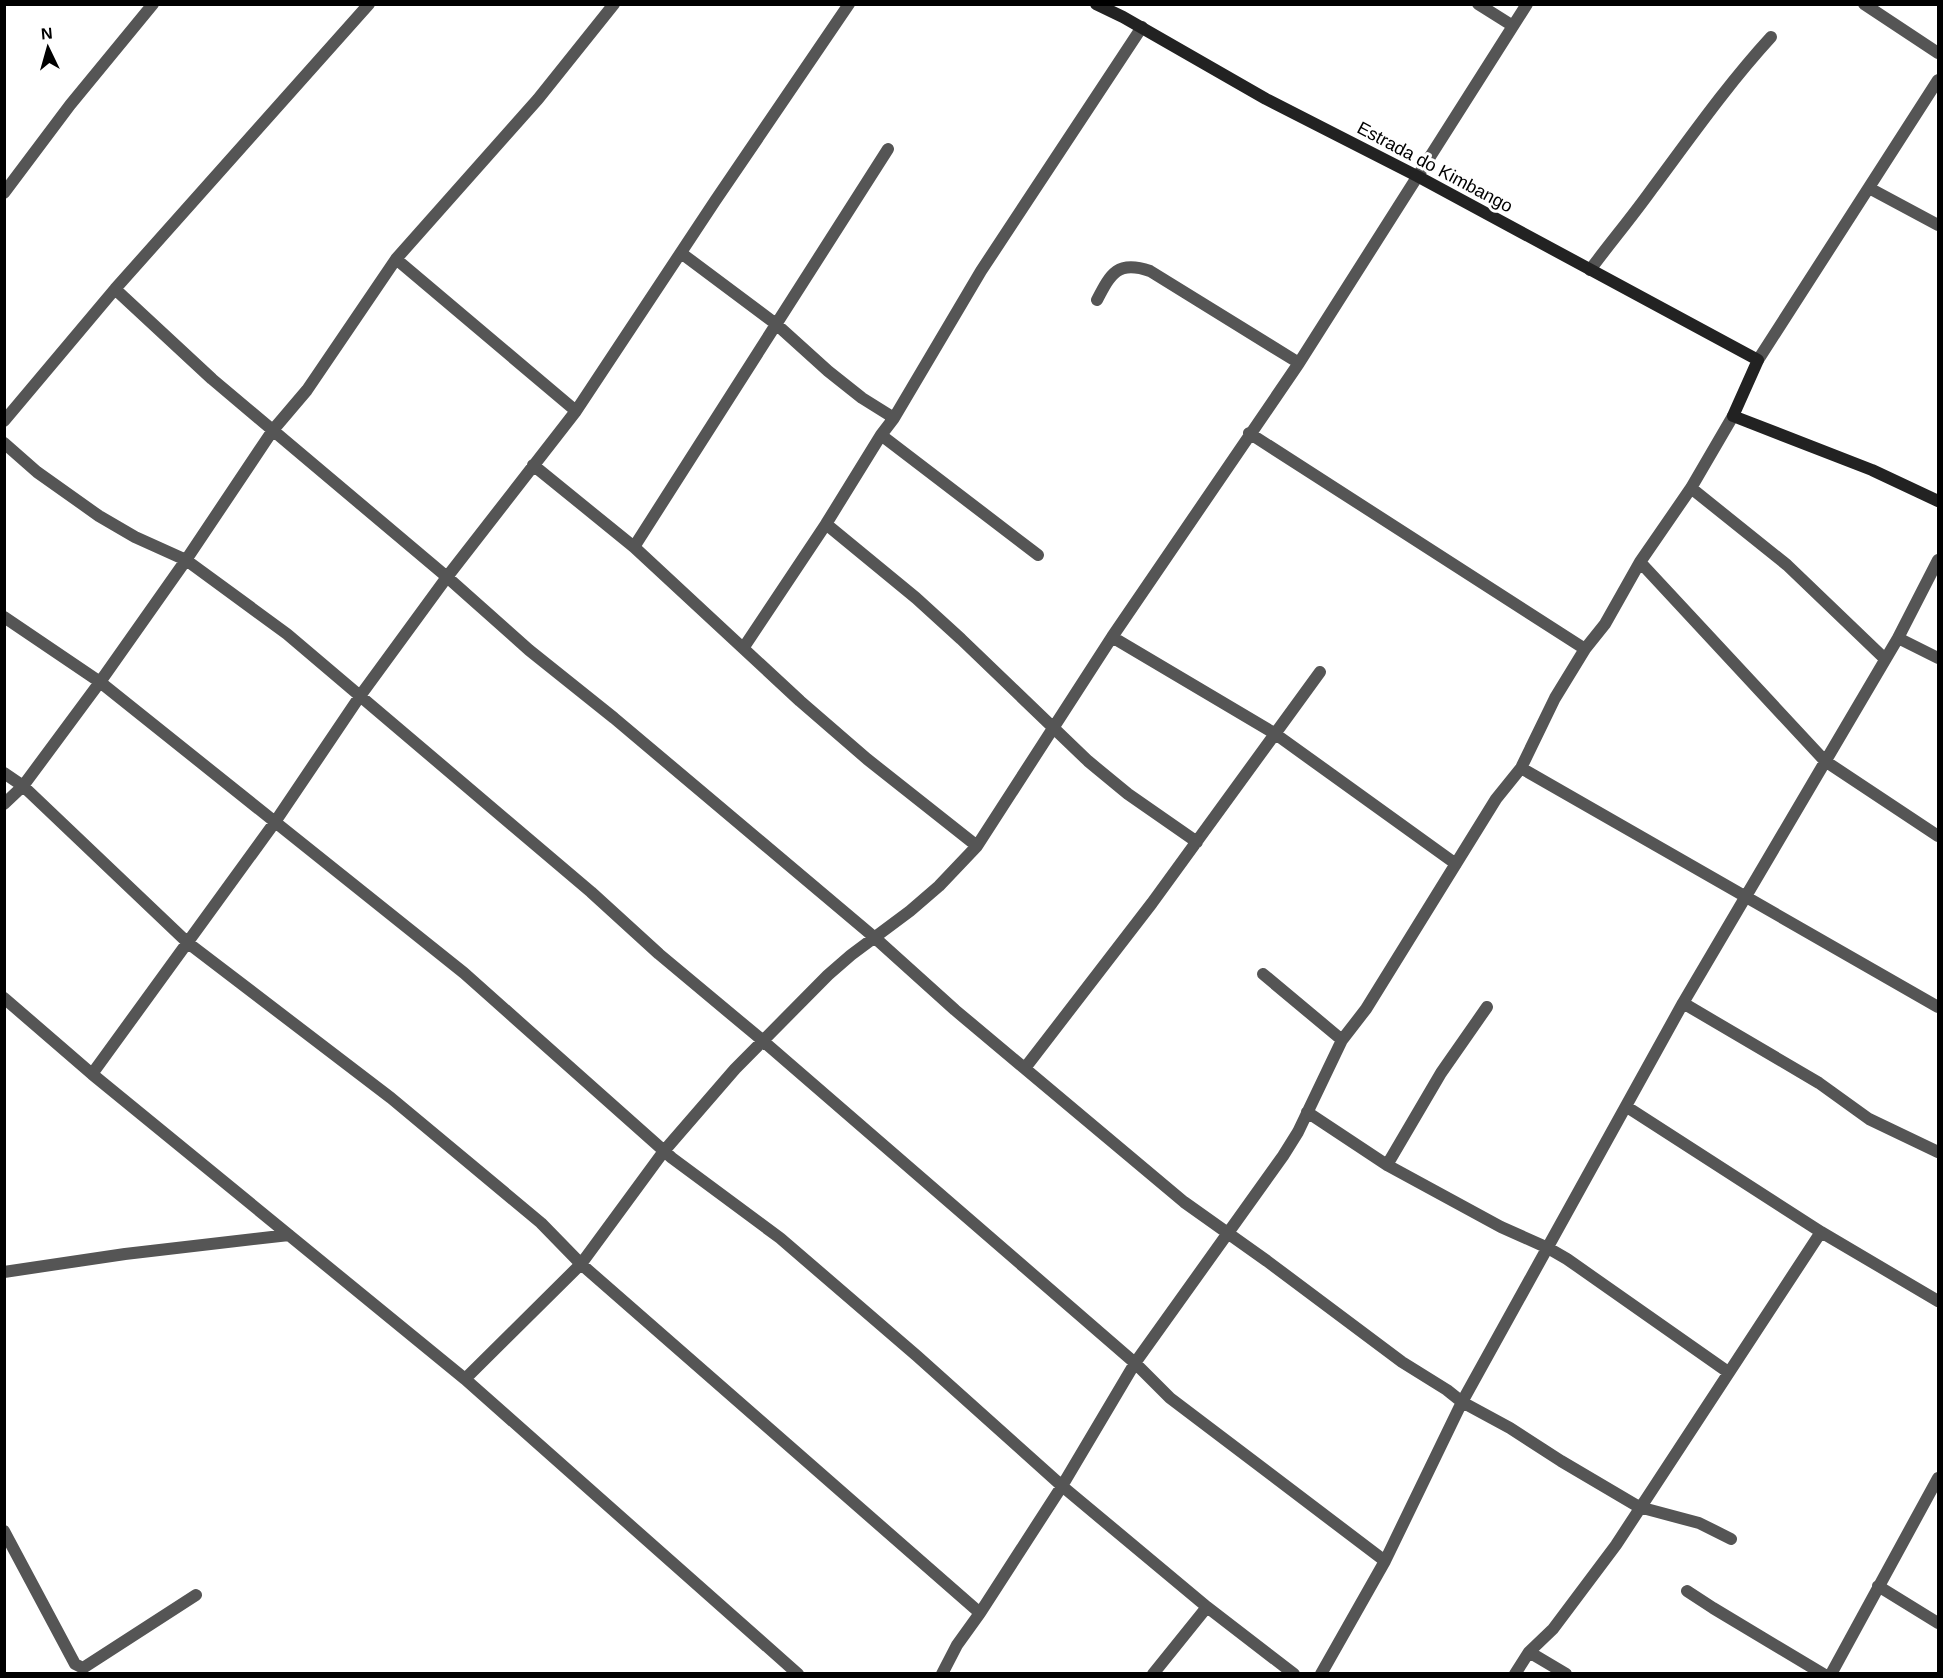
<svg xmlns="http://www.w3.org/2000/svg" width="1943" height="1678" font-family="Helvetica,sans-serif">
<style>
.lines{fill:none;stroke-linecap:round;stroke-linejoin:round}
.street{stroke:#555;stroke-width:12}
.secondary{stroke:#222;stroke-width:12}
.labels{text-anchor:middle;stroke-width:6;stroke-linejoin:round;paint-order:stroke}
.street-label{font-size:18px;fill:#000;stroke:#fff}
</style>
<rect width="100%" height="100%" fill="#fff"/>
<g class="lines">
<path class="street" d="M1478,4l35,22
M1864,4l74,49
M1869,188l69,37
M4,193l66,-88 83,-101
M681,253l95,71 52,47 34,27 32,20
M396,259l180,152
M1590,270c20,-27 42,-53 62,-81 38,-51 75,-104 119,-152
M115,289l97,90 235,198 82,73 85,68 260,219 81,73 229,192 83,59 135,101 45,28 15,12 48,26 51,33 78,46 60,16 32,16
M1097,300c14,-27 21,-40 53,-29l149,92
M1758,360l180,-280
M4,421l111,-132 254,-285
M1249,433l336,216
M881,435l157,120
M4,443l33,29 62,44 36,21 51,23 101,74 304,258 68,62 103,86 373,323 35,35 215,163
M533,465l101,82 166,154 67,58 110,87
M1691,488l96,77 98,94
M826,524l90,74 45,41 127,122 40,33 69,48
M634,547l254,-398
M1640,562l185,199 113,75
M4,617l96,65 364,291 208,185 108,80 137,118 145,130 145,121 87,67
M1112,637l162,96 182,131
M1898,638l40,20
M744,647l82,-123 55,-89 13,-17 87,-147 161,-244
M1521,768l417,239
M4,773l19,13 165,157 203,155 150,125 40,41 399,349
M4,804l19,-18 77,-104 86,-122 87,-130 34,-40 89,-131 142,-160 76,-95
M1263,974l79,66
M4,998l88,76 373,305 333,295
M1683,1003l136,80 50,36 69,33
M1025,1068l127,-165 168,-231
M92,1074l183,-252 85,-126 87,-119 129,-166 139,-210 134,-197
M1627,1107l194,125 117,69
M1307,1112l80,53 114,62 47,21 19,11 161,113
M1387,1165l54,-92 46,-66
M4,1272l121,-18 164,-19
M465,1379l116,-115 83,-113 71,-82 93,-94 23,-20 59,-44 29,-25 38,-40 135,-209 187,-274 228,-359
M4,1531l71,133 8,4 113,-73
M1878,1586l60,37
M1687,1591l26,17 110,66
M1529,1652l37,22
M942,1674l15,-29 23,-32 82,-127 73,-123 148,-207 15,-24 44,-92 24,-31 130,-210 25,-31 34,-70 30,-49 20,-25 35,-62 51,-74 42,-72
M1153,1674l54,-67
M1321,1674l64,-113 77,-159 221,-399 215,-365 40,-78
M1515,1674l14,-22 24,-23 63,-84 205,-313
M1831,1674l107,-196"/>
<path class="secondary" d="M1096,4l27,13 143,82 151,77 341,184 -25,56 139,54 66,31"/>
</g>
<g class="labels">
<g class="street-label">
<text transform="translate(1435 167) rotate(28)" y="6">Estrada do Kimbango</text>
</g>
</g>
<rect width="1943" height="1678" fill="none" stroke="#000000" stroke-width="12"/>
<g transform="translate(48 48) rotate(355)" stroke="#ffffff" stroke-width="4.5" paint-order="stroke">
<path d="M0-4.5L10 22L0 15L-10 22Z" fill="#000000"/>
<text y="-9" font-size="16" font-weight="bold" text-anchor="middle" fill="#000000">N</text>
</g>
</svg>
